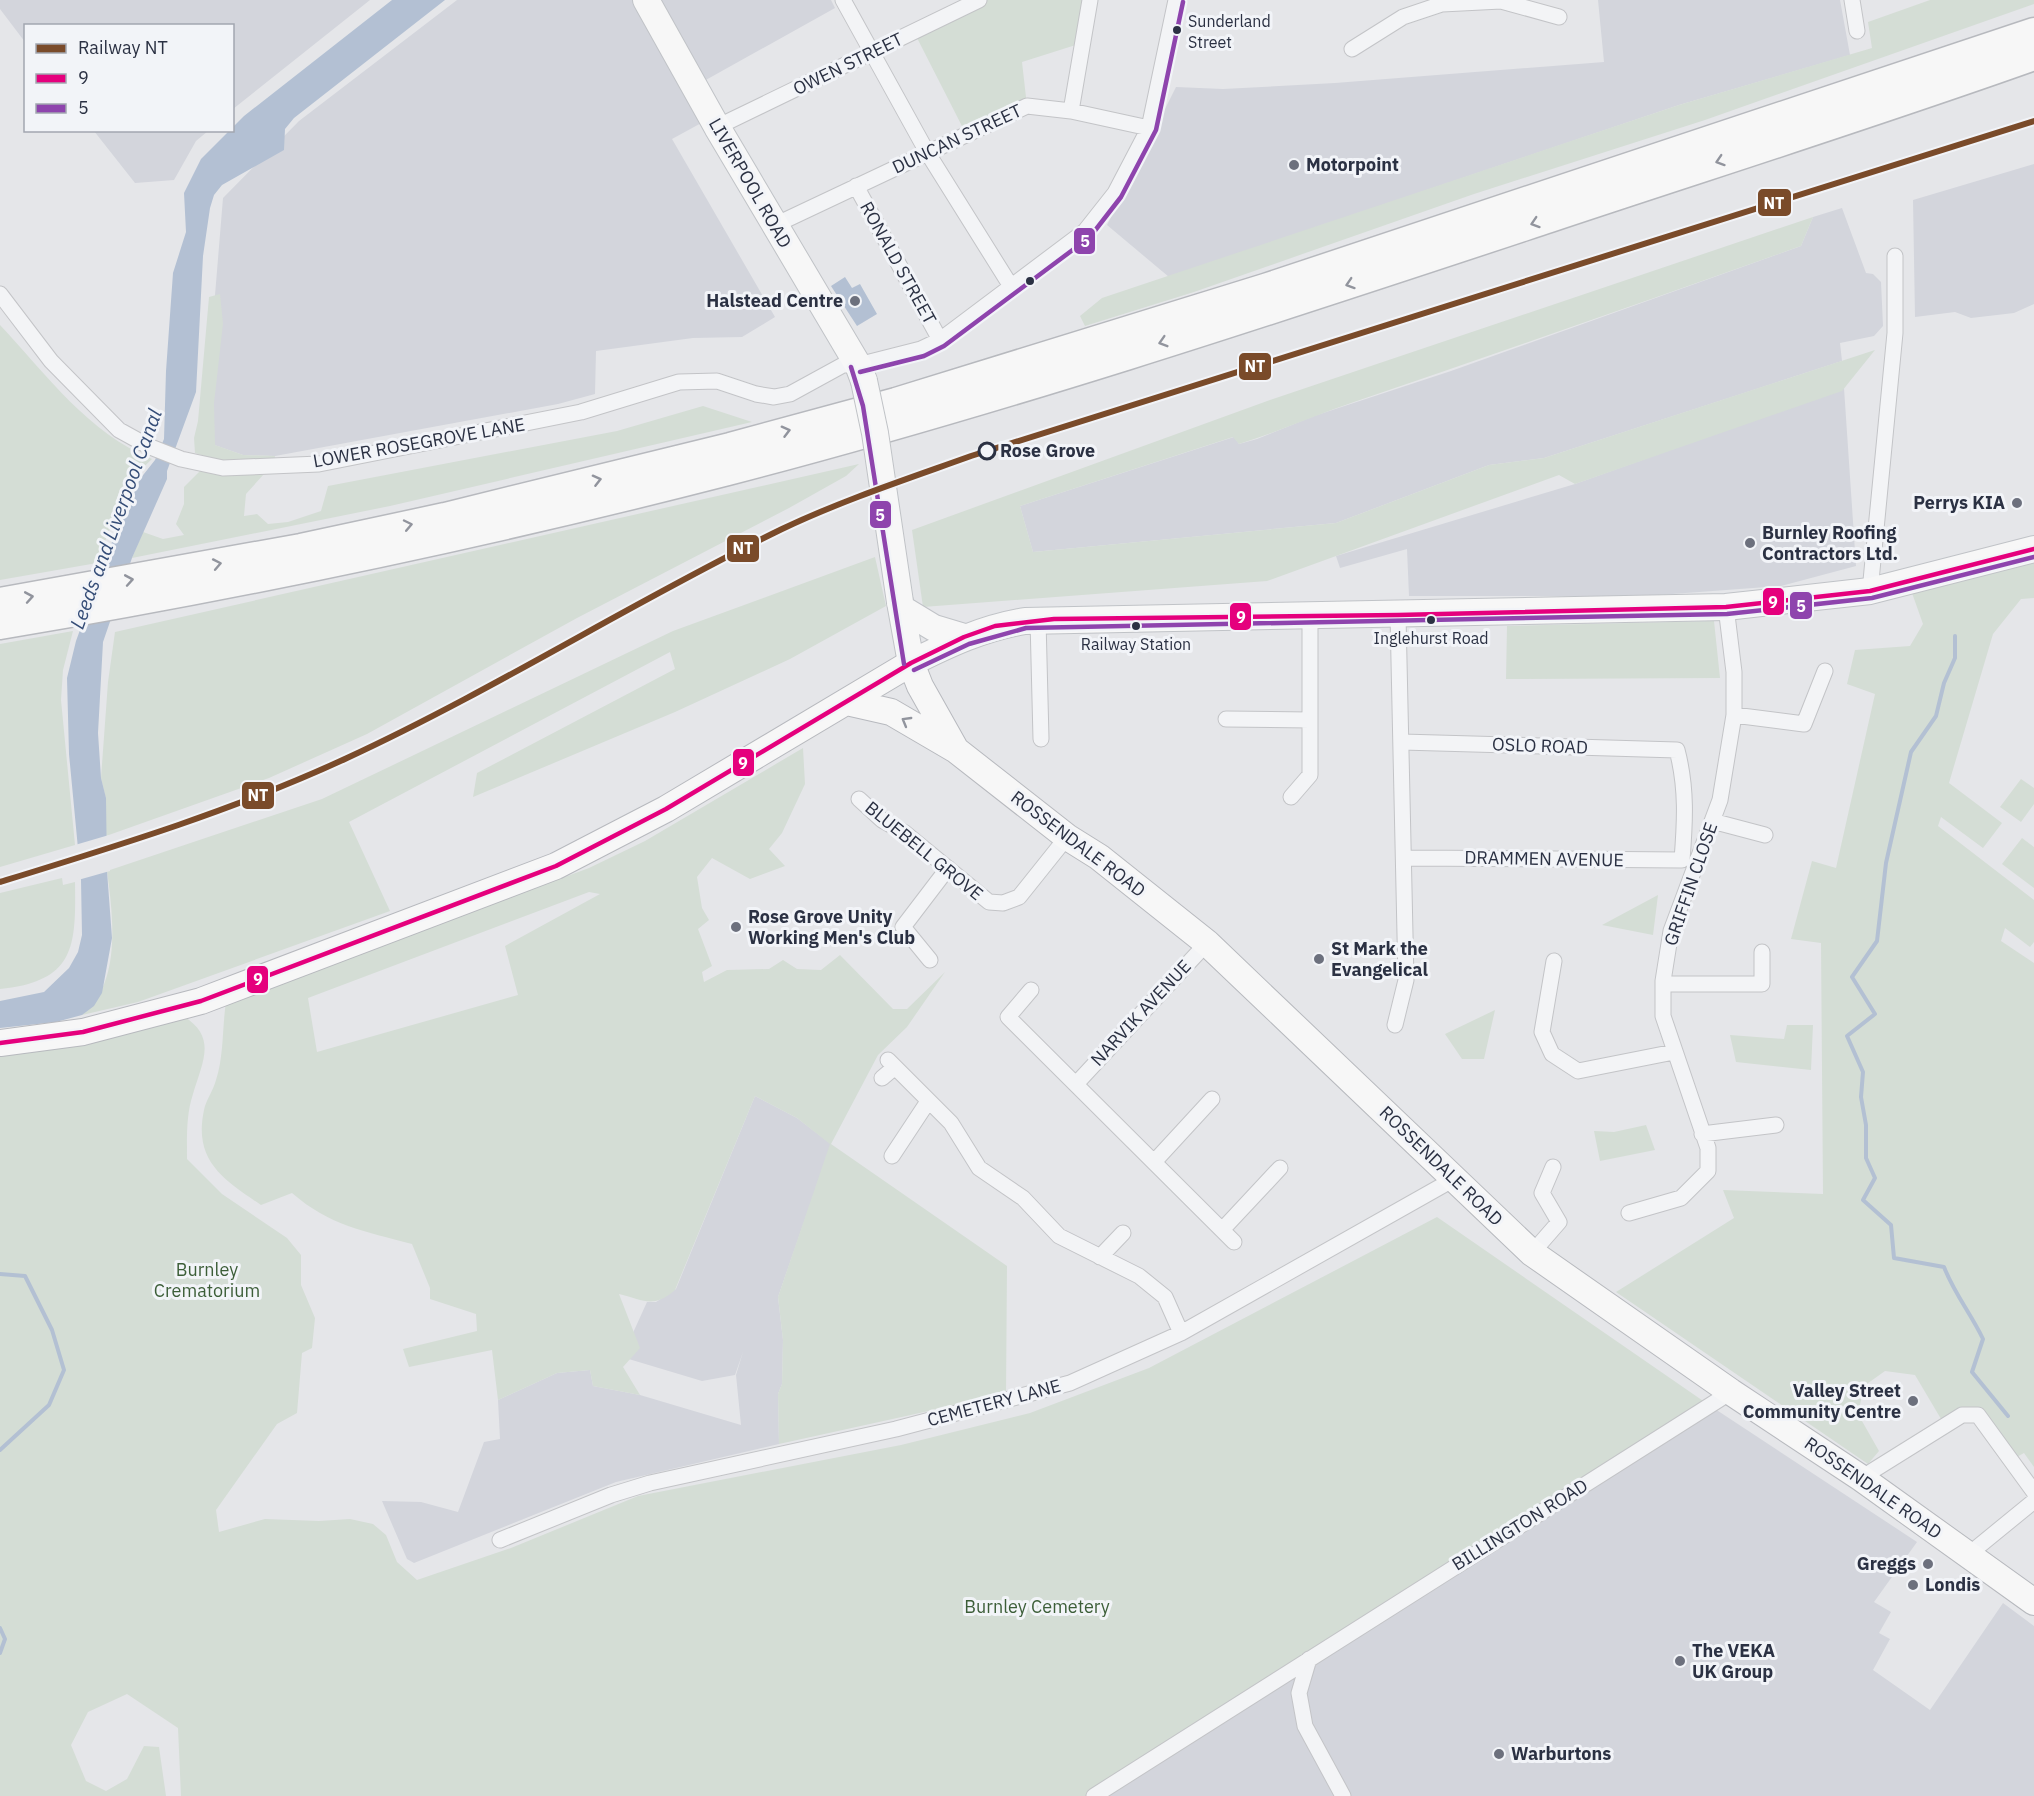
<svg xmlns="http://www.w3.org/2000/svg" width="2034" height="1796" font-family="'IBM Plex Sans',sans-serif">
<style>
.built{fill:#d3d5dc}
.green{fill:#d4ddd5;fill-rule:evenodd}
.water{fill:#b3c0d3}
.pier{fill:#e5e6e9}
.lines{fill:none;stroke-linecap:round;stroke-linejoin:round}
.stream{stroke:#b3c0d3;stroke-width:4}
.minor-casing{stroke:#c3c4c7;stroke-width:17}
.primary-casing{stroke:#c0c3c7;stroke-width:28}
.trunk-casing{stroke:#b7b9be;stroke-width:28}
.motorway-casing{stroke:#b7b9be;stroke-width:31}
.minor{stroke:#f3f4f6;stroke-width:15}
.primary{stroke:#f7f7f7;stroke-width:26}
.trunk{stroke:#f7f7f7;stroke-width:26}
.motorway{stroke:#f7f7f7;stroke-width:28}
.primary-bridge-casing{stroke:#c0c3c7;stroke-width:28;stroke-linecap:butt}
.primary-bridge{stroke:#f7f7f7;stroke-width:26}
.bus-1-casing{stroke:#f2f4f8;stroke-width:9}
.bus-2-casing{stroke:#f2f4f8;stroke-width:9}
.bus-1{stroke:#e5007d;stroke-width:4.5}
.bus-2{stroke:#8e44ad;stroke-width:4.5}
.rail-1-casing{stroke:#f2f4f8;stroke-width:10}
.rail-1{stroke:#7a4b2a;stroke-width:6}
.oneway{stroke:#91949d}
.bus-dot{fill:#2b3143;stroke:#f2f4f8;stroke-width:2}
.poi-dot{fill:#6c707d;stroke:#f2f4f8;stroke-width:2}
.stop-dot{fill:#f2f4f8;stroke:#2b3143;stroke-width:3}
.labels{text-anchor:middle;stroke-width:6;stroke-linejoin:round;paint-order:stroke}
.bus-label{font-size:16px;fill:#2b3143;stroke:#f2f4f8}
.street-label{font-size:18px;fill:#2b3143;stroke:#f2f4f8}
.poi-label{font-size:18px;font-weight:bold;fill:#2b3143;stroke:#f2f4f8;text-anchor:start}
.stop-label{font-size:18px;font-weight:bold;fill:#2b3143;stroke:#f2f4f8;text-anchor:start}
.park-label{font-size:18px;fill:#3c5e38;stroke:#f2f4f8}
.water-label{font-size:20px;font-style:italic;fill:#354d77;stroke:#f2f4f8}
.line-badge{stroke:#f2f4f8;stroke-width:2}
.badge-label{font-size:16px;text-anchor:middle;font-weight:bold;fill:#fff}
</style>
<rect width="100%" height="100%" fill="#e5e6e9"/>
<path class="built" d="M0,0h370l-137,109 -1,-83h-206l-1,16 -25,-33z
M457,0h175l73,121 -33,18 103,178 -33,20 -49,1 -97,13 -1,43 -37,10 -283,52 -32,-1 -40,-14 20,-243 76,-77z
M659,0h172l4,8 -131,73z
M1598,0h242l10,55 -171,50 -510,172 -62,-52 69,-138 47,2 112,-6 269,-21z
M94,131h114l-12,10 -22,39 -39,3z
M2034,164v140l-20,9 -43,5 -16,-6 -40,5 -2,-117z
M1842,208l24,65 7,1 8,8 2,44 -9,10 -34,7 2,18 -298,97 -55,7 -153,58 -303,29 -13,-46 214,-69 5,7 18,-5 57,-23 137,-45 350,-125 12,-29z
M1844,388l12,178 -75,20 -136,10h-236l-2,-47 -67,19 -4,-12 239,-72z
M755,1096l42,22 34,26 -53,153 5,43 -1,44 -4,10 1,50 -163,38 -202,81 -7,-4 -25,-58 39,1 37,10 26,-70 16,-3 -2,-39 59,-27 33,-3 3,16 47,9 101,30 -5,-50 7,-23 -8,23 -33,6 -80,-24 25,-55h9l20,-13z
M1709,1405l208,137 -43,60 17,10 -12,21 11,6 -17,31 57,40 73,-107 31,23v170h-940z"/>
<path class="green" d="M979,0h111l-8,43 -60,19 5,44 -61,28 -52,-102z
M1930,0h104v4l-329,116 -231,74 -280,98 -109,34 -5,-10 22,-18 577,-193 193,-57 -4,-26z
M1813,217l-12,29c-149,53 -297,105 -447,156 -39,13 -76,30 -115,42l-6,-7 -213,69 13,46 303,-29 153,-58 55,-7 331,-108 -33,41 -267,93 -16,-9 -292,106 -344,26 -11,-77 358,-130z
M220,294l3,30 -9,79 1,42 28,10 32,1 -1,6h-50l-29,-9 -1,-15 4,-17 11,-124z
M0,325c46,49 88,108 152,134 -29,26 -41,68 -55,104l-97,17z
M703,406l49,16 -362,84 -258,52 11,-26 20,7 21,-4 -8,-11 8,-20v-17l17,-17 63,4 -18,20 -2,22 13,-2 11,10 20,-2 33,-11 7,-25 289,-55z
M859,464l-13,12 -57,32 -212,110 -210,116 -98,44 -163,58v-37l-5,-21 7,-96 7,-50z
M875,557l11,49 -96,53 -115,53 -202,85 4,-24 198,-104 -5,-17 -321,170 41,89 -252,91 -56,13c40,-32 31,-99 25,-144l215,-72 351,-168z
M2034,562v36l-13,1 -28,35 -44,149 53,40 -19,25 -42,-31 -3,9 96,74v42l-4,5 -25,-19 -4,13 33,22v504l-10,-14 -9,5 -37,-51 -34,17 -29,-49 -30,-4 -21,15 -6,28 21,37 -11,13 -252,-172 118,-74 -11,-28 100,4 -2,-251 -30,-4 21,-78 24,7 39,-174 -28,-10 8,-34 55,-4 13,-22 -11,-31z
M1714,621l6,57 -214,1 1,-53z
M73,631l-10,39 -2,30 14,145 -75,22v-223z
M803,748l2,36 -23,49 -13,16 16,17 -35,13 -38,-21 -15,19 5,31 7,12 -11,9 14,37 -10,6 2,10 23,-12 42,-1 14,-9 14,9 24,1 19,-15 53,54h14l38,-37 -38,55 -29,28 -47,89 176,122 -1,128 -227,50 -1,-50 4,-10 1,-44 -5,-43 52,-153 -33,-26 -42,-22 -80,194c-22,19 -31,10 -56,4l21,54 -17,19 17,28 -47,-9 -3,-16 -33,3 -59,27 -6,-50 -83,17 -6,-18 74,-18 -1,-17 -46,-15v-11l-18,-44c-48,-13 -82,-18 -120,-51l-31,12c-37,-25 -68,-44 -57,-95 2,-10 9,-19 12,-30 8,-24 6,-52 10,-78l363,-134 56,-27zM589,892l11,2 -95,52 13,49 -201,57 -9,-54z
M2021,779l13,9v16l-13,18 -21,-15z
M2022,838l12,9v41l-32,-24z
M62,878l1,7 12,-3c1,65 0,99 -75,107v-96z
M1658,895l-5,40 -51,-10z
M1495,1010l-11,49h-22l-17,-25z
M178,1013c41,22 25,47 15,81 -7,21 -6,43 -6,65l35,35 65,44 14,17v30l14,33 -3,30 -10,5 -5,60 -20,11 -61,86 3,22 46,-13 54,2 31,-2 23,5 13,11 11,27 20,18 94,-32 127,-52 263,-51 129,-32 119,-45 288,-151 272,188 -615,391h-913l-3,-68 -51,-34 -39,18 -17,33 15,36 20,10 21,-12 17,-33 15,1 7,49h-166v-746z
M1787,1025h26l-2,45 -75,-8 -6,-27 54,4z
M1646,1125l9,25 -55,11 -6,-30 20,1z"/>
<path class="water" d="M392,0h53l-151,118 -9,11 -1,21 -62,35 -8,10 -4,13 -7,48 -7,136 -29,79v8l-35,79 -29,84 -5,91 3,45 5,20 1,73 5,67 -10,55 -8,13 -12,9 -26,7 -56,6v-27l44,-9 25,-24 9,-16 4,-17 -1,-55 -12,-126 -2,-76 9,-37 36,-99 28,-63 15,-19 9,-21 2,-68 7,-98 13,-41 -2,-39 17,-34 43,-43z
M845,277l7,11 8,-4 17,30 -20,12 -26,-40z"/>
<path class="pier" d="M109,835l1,36 -32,9 -3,-35z"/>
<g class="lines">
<path class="stream" d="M1955,636v22l-11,25 -8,33 -25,36 -25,111 -9,78 -25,36 23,37 -28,22 16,36 -2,25 5,28v33l9,20 -12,22 28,25 3,33 50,9c10,26 27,47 39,72l-11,33 36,44
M0,1274l25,2 27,54 12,40 -15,35 -49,45
M0,1628l5,11 -5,14"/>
<g class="minor-casing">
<path id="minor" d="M843,0l84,152 85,136
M1852,0l5,31
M1352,49l51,-32 39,-13 59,-3 58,16
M1071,111l19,-111
M717,127l262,-127
M856,186l84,154
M775,225l252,-119 44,5 78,17
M0,294l51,67 68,69 29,16 33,13 42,9 96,-4 262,-52 98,-30 38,-1 39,13 18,3 16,-3 53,-29h15l63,-16 19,-9 145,-109 30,-38 34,-65 27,-128
M1870,591l25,-258v-77
M1038,620l3,119
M1734,715l70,9 21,-53
M1226,719l84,1
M1402,742l275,8c10,38 8,72 5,110l-276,-2
M1291,797l19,-22v-159
M859,799l23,21 23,13 84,69 14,1 16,-6 48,-60
M1712,821l53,14
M930,960l-27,-33 45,-59
M1554,961l-12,71 10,22 26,17 96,-19
M1663,984h99v-32
M1031,990l-23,27 226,225
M1395,1025l11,-45 -8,-365
M888,1060l63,63 28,45 44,30 36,38 80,40 26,21 16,36
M882,1078l13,-11
M1076,1084l131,-141
M1702,1134l74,-9
M892,1156l35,-53
M1154,1162l58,-63
M1629,1213l52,-15 27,-27v-23l-45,-132v-35l8,-50 49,-131 14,-85v-43l-8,-65
M1222,1230l58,-62
M1532,1253l27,-31 -17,-29 11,-26
M1100,1257l23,-24
M1861,1478l101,-63h16l56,77
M500,1540l111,-45 39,-12 246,-54 174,-46 111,-50 273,-154
M1968,1555l66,-54
M1309,1659l-10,34 6,33 38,70
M1094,1796l637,-404"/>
</g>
<g class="primary-casing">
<path id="primary" d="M646,0l71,127 141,238 6,16
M900,602l11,61c38,-19 72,-35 114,-42l701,-14 144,-16 164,-42
M901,608l33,20 30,9"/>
</g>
<g class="trunk-casing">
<path id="trunk" d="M847,702l44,10 65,38
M0,1043l83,-11 118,-31 355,-135 110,-57 245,-146 9,23 36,64 111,87 32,20 108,86 325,310 199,139 130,86 173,124"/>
</g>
<g class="motorway-casing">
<path id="motorway" d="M0,602l301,-54 144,-31 285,-70 166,-45 369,-114 769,-256
M0,625c245,-41 487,-92 728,-154 277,-72 550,-163 822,-253 162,-54 324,-105 484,-162"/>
</g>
<use href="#minor" class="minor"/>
<use href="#primary" class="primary"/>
<use href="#trunk" class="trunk"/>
<use href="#motorway" class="motorway"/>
<g class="primary-bridge-casing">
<path id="primary-bridge" d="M864,381l11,52 25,169"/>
</g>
<use href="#primary-bridge" class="primary-bridge"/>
<g class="bus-1-casing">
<path id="bus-1" d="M0,1043l83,-11 118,-31 355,-135 110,-57 245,-146 53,-26 31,-11 59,-7 344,-4 328,-8 144,-16 164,-42"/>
</g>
<g class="bus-2-casing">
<path id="bus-2" d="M851,367l12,39 41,258
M860,372l64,-16 20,-10 146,-109 31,-40 35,-67 27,-128
M914,670l55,-26 57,-16 701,-14 145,-16 162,-41"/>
</g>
<use href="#bus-1" class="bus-1"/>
<use href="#bus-2" class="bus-2"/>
<g class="rail-1-casing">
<path id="rail-1" d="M0,882c117,-36 235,-72 347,-124 149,-69 287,-157 435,-229 61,-29 125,-50 189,-73l1063,-335"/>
</g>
<use href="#rail-1" class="rail-1"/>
</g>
<defs><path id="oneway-chevron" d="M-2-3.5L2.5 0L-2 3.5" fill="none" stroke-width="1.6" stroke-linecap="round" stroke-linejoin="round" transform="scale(1.5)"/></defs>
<g class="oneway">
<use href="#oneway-chevron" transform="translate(1720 161) rotate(162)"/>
<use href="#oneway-chevron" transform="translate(1535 223) rotate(162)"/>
<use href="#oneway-chevron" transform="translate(1350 284) rotate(162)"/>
<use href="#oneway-chevron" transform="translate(1163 342) rotate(163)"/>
<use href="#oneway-chevron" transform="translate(786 431) rotate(-15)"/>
<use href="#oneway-chevron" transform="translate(597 480) rotate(-14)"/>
<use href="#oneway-chevron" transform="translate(408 525) rotate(-12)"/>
<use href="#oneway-chevron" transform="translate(217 564) rotate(-11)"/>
<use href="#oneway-chevron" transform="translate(129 580) rotate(-10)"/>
<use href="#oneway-chevron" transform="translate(29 597) rotate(-10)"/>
<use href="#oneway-chevron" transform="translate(906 721) rotate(-150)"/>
</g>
<g class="bus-dot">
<circle cx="1177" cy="30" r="5"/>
<circle cx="1030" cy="281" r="5"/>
<circle cx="1431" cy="620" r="5"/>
<circle cx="1136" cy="626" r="5"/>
</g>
<g class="poi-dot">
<circle cx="1294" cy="165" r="6"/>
<circle cx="855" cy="301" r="6"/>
<circle cx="2017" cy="503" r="6"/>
<circle cx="1750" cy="543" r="6"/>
<circle cx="736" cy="927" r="6"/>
<circle cx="1319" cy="959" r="6"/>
<circle cx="1913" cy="1401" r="6"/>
<circle cx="1928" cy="1564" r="6"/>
<circle cx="1913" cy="1585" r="6"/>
<circle cx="1680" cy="1661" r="6"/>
<circle cx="1499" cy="1754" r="6"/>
</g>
<circle class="stop-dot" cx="987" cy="451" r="8"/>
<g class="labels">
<g class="bus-label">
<text x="1188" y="27" text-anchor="start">Sunderland<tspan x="1188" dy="21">Street</tspan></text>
<text x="1431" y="644">Inglehurst Road</text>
<text x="1136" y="650">Railway Station</text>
</g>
<g class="street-label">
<text transform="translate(848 64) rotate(-26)" y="6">OWEN STREET</text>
<text transform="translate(957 139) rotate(-25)" y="6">DUNCAN STREET</text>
<text transform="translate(750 183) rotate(60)" y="6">LIVERPOOL ROAD</text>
<text transform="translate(898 263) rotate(61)" y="6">RONALD STREET</text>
<text transform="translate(419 443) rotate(-10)" y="6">LOWER ROSEGROVE LANE</text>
<text transform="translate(1540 746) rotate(2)" y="6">OSLO ROAD</text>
<text transform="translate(1078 844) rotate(37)" y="6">ROSSENDALE ROAD</text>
<text transform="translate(924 851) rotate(39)" y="6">BLUEBELL GROVE</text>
<text transform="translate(1544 859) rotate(1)" y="6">DRAMMEN AVENUE</text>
<text transform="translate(1691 884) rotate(-71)" y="6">GRIFFIN CLOSE</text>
<text transform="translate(1141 1013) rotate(-47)" y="6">NARVIK AVENUE</text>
<text transform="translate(1441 1166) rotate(44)" y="6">ROSSENDALE ROAD</text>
<text transform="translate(994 1403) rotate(-15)" y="6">CEMETERY LANE</text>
<text transform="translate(1873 1488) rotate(35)" y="6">ROSSENDALE ROAD</text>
<text transform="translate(1520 1525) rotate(-32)" y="6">BILLINGTON ROAD</text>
</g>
<g class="poi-label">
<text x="1306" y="171">Motorpoint</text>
<text x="843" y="307" text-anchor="end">Halstead Centre</text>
<text x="2005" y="509" text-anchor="end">Perrys KIA</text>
<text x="1762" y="539">Burnley Roofing<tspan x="1762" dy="21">Contractors Ltd.</tspan></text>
<text x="748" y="923">Rose Grove Unity<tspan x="748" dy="21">Working Men's Club</tspan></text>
<text x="1331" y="955">St Mark the<tspan x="1331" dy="21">Evangelical</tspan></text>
<text x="1901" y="1397" text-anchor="end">Valley Street<tspan x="1901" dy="21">Community Centre</tspan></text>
<text x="1916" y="1570" text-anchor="end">Greggs</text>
<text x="1925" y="1591">Londis</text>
<text x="1692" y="1657">The VEKA<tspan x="1692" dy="21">UK Group</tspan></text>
<text x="1511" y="1760">Warburtons</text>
</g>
<g class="stop-label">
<text x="1000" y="457">Rose Grove</text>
</g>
<g class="park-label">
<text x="207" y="1276">Burnley<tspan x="207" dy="21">Crematorium</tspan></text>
<text x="1037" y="1613">Burnley Cemetery</text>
</g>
<g class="water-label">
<text transform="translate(116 519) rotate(-70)" y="7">Leeds and Liverpool Canal</text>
</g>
</g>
<g class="line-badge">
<rect x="1757" y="188" width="35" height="29" rx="6" fill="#7a4b2a"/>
<rect x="1073" y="227" width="23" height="28" rx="6" fill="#8e44ad"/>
<rect x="1238" y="352" width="34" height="29" rx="6" fill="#7a4b2a"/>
<rect x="869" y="500" width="23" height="29" rx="6" fill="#8e44ad"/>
<rect x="726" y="534" width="34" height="29" rx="6" fill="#7a4b2a"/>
<rect x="1762" y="587" width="23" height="29" rx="6" fill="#e5007d"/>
<rect x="1789" y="591" width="24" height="29" rx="6" fill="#8e44ad"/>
<rect x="1229" y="602" width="23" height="29" rx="6" fill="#e5007d"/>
<rect x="732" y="748" width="23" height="29" rx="6" fill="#e5007d"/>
<rect x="241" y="781" width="34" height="29" rx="6" fill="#7a4b2a"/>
<rect x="246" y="965" width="23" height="29" rx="6" fill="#e5007d"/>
</g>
<g class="badge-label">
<text x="1774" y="209">NT</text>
<text x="1085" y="247">5</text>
<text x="1255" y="372">NT</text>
<text x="880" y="521">5</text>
<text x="743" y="554">NT</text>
<text x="1773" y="608">9</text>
<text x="1801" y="612">5</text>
<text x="1241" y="623">9</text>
<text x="743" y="769">9</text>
<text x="258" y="801">NT</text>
<text x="258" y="985">9</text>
</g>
<rect x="24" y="24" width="210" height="108" fill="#f2f4f8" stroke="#a2a6b0" stroke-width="1.5"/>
<rect x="36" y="44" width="30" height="9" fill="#7a4b2a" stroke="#a2a6b0" stroke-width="1.5"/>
<text x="78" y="54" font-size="18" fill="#2b3143">Railway NT</text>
<rect x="36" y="74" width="30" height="9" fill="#e5007d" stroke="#a2a6b0" stroke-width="1.5"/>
<text x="78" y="84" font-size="18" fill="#2b3143">9</text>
<rect x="36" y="104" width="30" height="9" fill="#8e44ad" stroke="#a2a6b0" stroke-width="1.5"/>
<text x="78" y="114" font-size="18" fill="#2b3143">5</text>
</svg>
